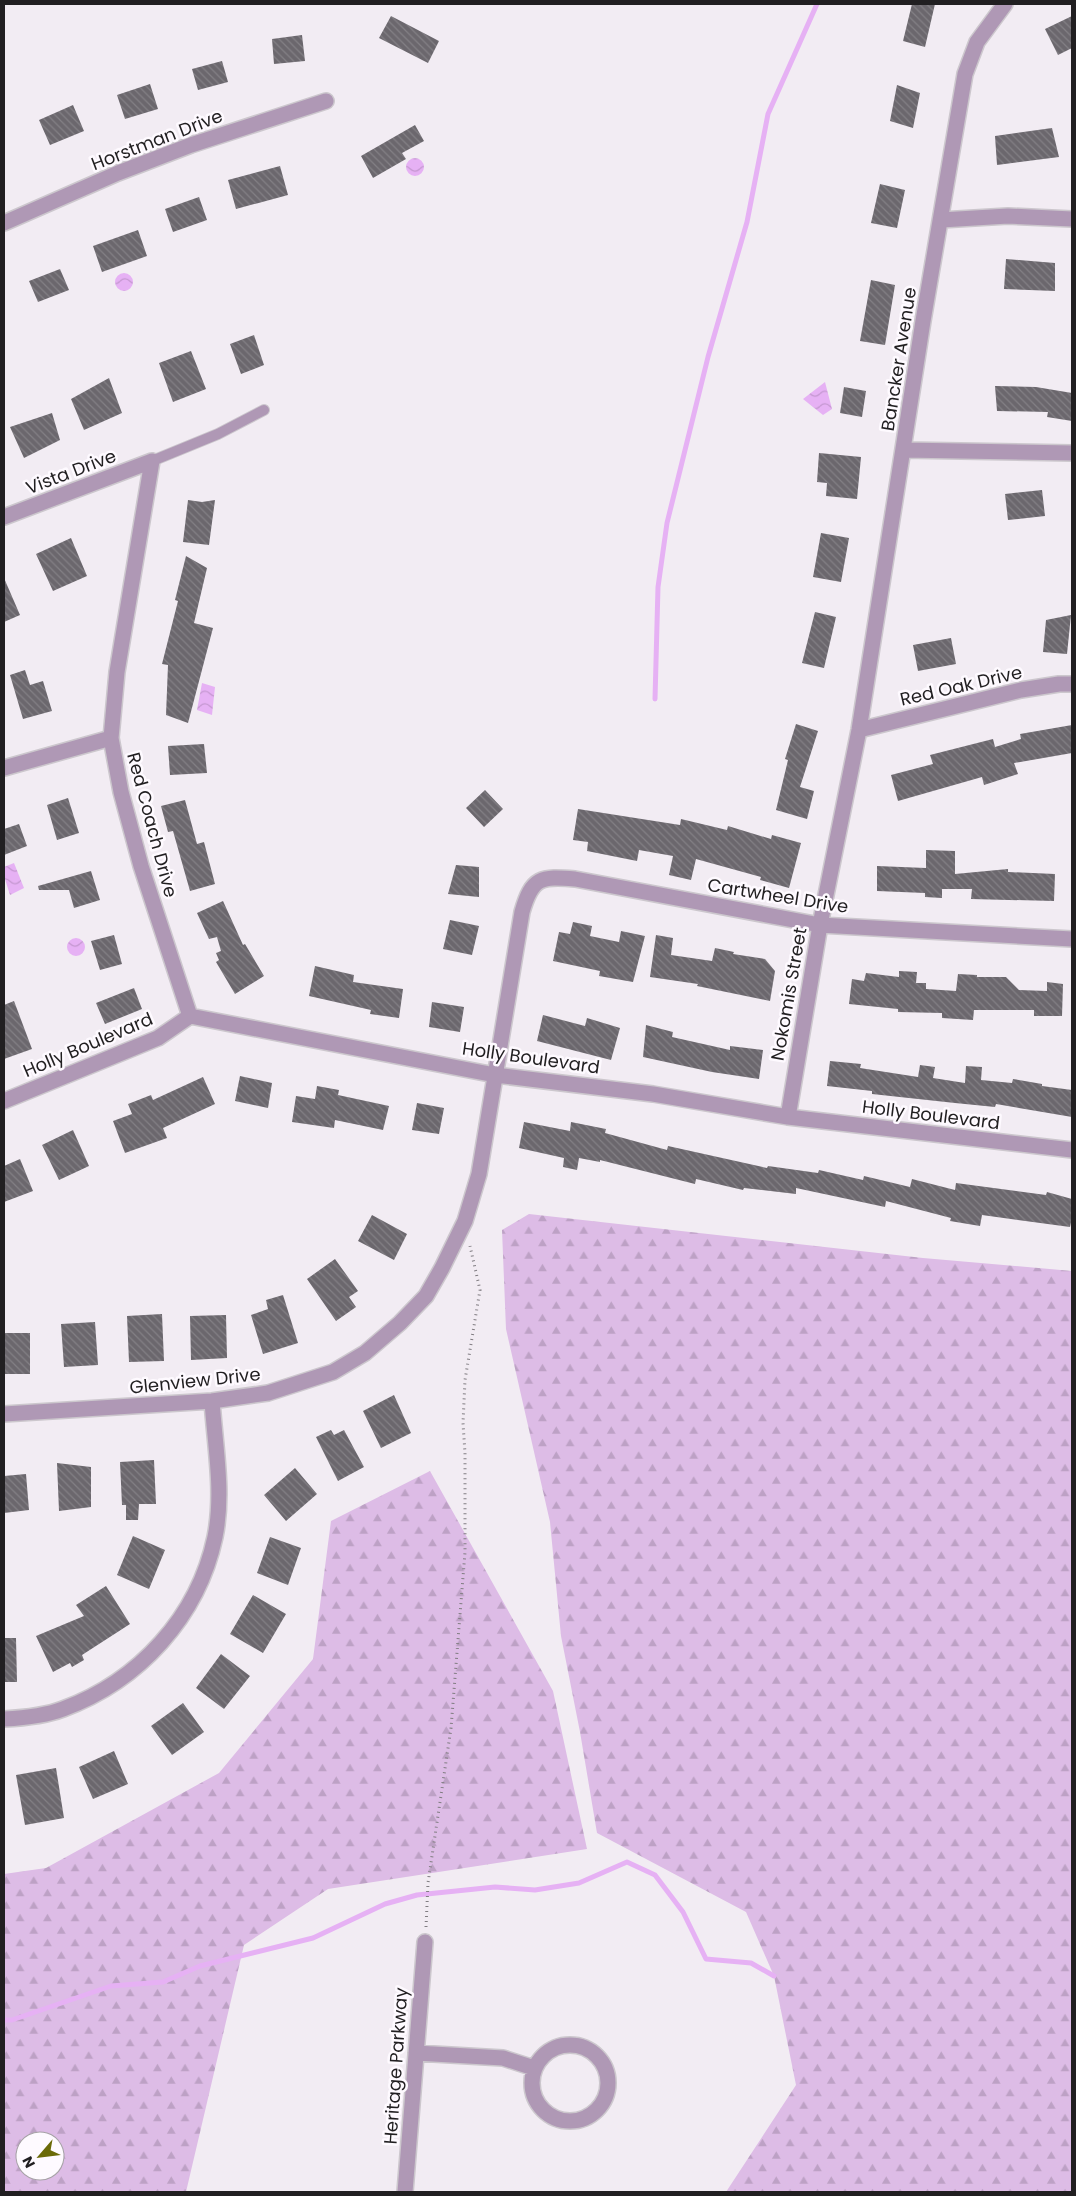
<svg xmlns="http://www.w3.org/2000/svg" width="1076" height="2196" font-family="Poppins,sans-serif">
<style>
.forest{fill:url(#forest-firs);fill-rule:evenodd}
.water{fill:url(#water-waves)}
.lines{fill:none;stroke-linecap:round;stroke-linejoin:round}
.stream{stroke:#e6b1f4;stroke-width:5}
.building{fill:url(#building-back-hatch)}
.lane-casing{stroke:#ccc7cd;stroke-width:12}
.street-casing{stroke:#ccc7cd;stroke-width:18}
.path{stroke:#817d82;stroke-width:3;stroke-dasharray:1 4;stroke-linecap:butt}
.lane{stroke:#af98b5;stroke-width:10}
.street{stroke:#af98b5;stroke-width:15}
.labels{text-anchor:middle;stroke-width:5;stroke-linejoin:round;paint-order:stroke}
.street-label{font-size:18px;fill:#211f21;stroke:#fefaff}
</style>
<defs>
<pattern id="forest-firs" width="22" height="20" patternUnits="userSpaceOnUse" patternTransform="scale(1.25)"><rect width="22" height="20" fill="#ddbce6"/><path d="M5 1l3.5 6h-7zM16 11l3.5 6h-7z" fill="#bda1c5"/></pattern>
<pattern id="water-waves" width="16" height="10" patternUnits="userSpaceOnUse" patternTransform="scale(1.25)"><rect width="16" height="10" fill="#e6b1f4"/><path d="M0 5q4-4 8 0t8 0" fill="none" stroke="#c598d1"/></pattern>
<pattern id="building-back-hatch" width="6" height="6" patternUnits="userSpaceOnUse" patternTransform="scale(1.25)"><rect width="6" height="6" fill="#6b676d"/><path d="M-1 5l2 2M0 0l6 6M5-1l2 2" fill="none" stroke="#838085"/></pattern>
</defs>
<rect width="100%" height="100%" fill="#f2ecf3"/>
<path class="forest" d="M529,1214l394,44 149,13v921h-346l70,-107 -22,-109 -28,-64 -149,-79 -17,-101 -19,-96 -11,-114 -44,-193 -4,-99z
M430,1471l123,220 34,158 -259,40 -84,56 -58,247h-182v-318l42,-6 173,-95 94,-114 18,-138zM25,2141h30v30h-30z"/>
<path class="water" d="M406 167a9 9 0 1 1 18 0a9 9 0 1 1-18 0Z
M115 282a9 9 0 1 1 18 0a9 9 0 1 1-18 0Z
M825,382l7,27 -9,6 -20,-16z
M202,683l13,4 -3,28 -15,-5z
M14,863l10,25 -14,7 -6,-19v-9z
M67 947a9 9 0 1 1 18 0a9 9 0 1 1-18 0Z"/>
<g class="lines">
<path class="stream" d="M655,699l3,-112 9,-64 41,-166 39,-135 21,-108 49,-110
M4,2020h8l99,-34 52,-4 37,-16 113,-28 72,-34 32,-9 78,-8 40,3 44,-7 48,-21 28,13 28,37 23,47 45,4 23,13"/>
</g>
<path class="building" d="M912,4h23l-10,43 -22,-6z
M391,16l48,25 -11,22 -49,-25z
M1072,16v32l-14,7 -13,-26z
M302,35l3,26 -31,3 -2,-25z
M222,61l6,21 -30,8 -6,-21z
M150,84l8,25 -33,10 -8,-24z
M897,85l23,8 -7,35 -23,-7z
M73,105l11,26 -34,14 -11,-25z
M415,125l9,16 -22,12 4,6 -33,19 -12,-22z
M1052,128l7,29 -62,8 -2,-29z
M280,166l8,29 -52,14 -8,-29z
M880,184l25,6 -8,38 -26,-5z
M199,197l8,23 -34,12 -8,-23z
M138,230l9,26 -45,16 -9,-26z
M1006,259l49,4v28l-51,-2z
M60,269l9,21 -31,12 -9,-21z
M871,280l24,5 -10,60 -25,-4z
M254,335l10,30 -23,9 -11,-30z
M191,351l15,38 -33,13 -14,-39z
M109,378l13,35 -38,17 -13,-31z
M995,386l41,1 36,6v28l-25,-4 1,-5 -51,-1z
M844,387l22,4 -4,26 -22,-4z
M52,413l8,27 -36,18 -14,-31z
M819,453l42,4 -4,42 -31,-3 1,-13 -10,-1z
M1042,490l3,26 -37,4 -3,-26z
M188,500l14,2 13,-2 -6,45 -26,-3z
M821,533l28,5 -8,44 -28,-5z
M71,538l16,38 -34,15 -17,-37z
M186,556l21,12 -13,55 19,5 -25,95 -22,-8 2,-50 -6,-1 16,-63 -3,-1z
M4,578l16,37 -16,7z
M815,612l21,5 -12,51 -22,-5z
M1071,615l-4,39 -24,-2 3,-32z
M951,638l5,26 -38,7 -5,-26z
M25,670l5,15 13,-4 9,30 -29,8 -13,-44z
M796,724l22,7 -18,56 14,4 -7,28 -31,-9 12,-50 -3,-1z
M1072,725v28l-58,10 4,11 -34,11 -2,-8 -84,24 -7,-26 42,-11 -3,-9 63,-16 2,8 26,-8 -1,-5z
M204,744l3,29 -37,2 -2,-29z
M485,790l18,19 -19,18 -18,-19z
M68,798l11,35 -22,7 -10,-35z
M185,800l12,44 7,-2 11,42 -25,7 -17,-60 -5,1 -7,-26z
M578,809l102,16 1,-6 46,11 1,-4 43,13 1,-4 29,8 -12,45 -29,-8 1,-3 -65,-18 -5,21 -22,-5 4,-19 -34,-6 -2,11 -50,-10 1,-9 -15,-2z
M19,824l8,22 -23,9v-26z
M926,850l29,1v23l53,-5v3l47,2 -1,27 -83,-2 1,-10h-30v9l-17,-1v-4l-48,-2v-25l49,2z
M456,865l23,2v30l-31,-3z
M91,871l9,29 -26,8 -5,-18h-30l-1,-4z
M223,901l20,44 2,-1 19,32 -29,18 -19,-32 3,-2 -3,-7 5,-2 -4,-14 -8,2 -12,-26z
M450,920l29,6 -7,29 -29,-6z
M573,922l19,4 -2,10 29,6 2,-11 24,5 -12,46 -34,-6 1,-5 -47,-10 6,-29 11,2z
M114,935l8,29 -22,6 -9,-29z
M656,935l17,3 -2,17 41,6 3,-13 19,4 -1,2 32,5 10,12 -5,30 -73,-15 1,-2 -48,-7z
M315,966l39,9 -1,7 50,7 -4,29 -29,-4 1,-4 -62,-14z
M899,971l18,1 -1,11h10v6l30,2 2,-17 19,1v2h29l13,13 28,1v-9l16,2 -1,32h-28v-6h-60l-1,10 -31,-2v-5l-44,-1v-3l-49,-5 3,-25 12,2 2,-8 33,4z
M134,988l8,21 -37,15 -9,-21z
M14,1001l18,48 -28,10v-54z
M432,1002l32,5 -4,25 -31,-5z
M543,1015l42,11 2,-8 33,10 -9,32 -74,-19z
M646,1025l27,7 -1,5 58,13v-4l33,4 -4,29 -47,-7 -69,-15z
M830,1061l31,3 -1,4 58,9 2,-12 15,2 -2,11 32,5 1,-17 16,1 -1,13 31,3 1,-4 29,5v2l30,4v27l-76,-13 -1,3 -40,-4 -83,-9v-3l-45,-5z
M240,1076l32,7 -4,25 -33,-7z
M203,1077l12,27 -52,24 4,10 -42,15 -12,-32 19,-7 -4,-10 23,-9 2,5z
M317,1086l22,4 -1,5 51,11 -6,24 -48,-10 -1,8 -42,-6 4,-26 19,3z
M417,1103l27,5 -5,26 -27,-4z
M524,1122l46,9 1,-9 35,7 -1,4 62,17 1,-4 99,22 1,-2 50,7 1,-3 44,10 1,-4 46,11 2,-8 43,11 1,-7 90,12 1,-3 25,7v18l-2,10 -88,-12 -2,11 -30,-5 1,-3 -65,-17 -1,6 -89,-19v6l-52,-6 -1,2 -47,-11 -1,5 -95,-24v2l-21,-4 -2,12 -14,-3 1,-9 -45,-10z
M73,1130l16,36 -30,14 -17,-35z
M20,1159l13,32 -29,11v-36z
M372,1215l35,19 -13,26 -36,-19z
M335,1259l23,32 -9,6 7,10 -20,14 -29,-42z
M283,1295l15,48 -35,11 -12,-39 17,-6 -2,-9z
M162,1314l2,47 -35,1 -2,-46z
M226,1315l1,43 -36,2 -1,-44z
M95,1322l3,43 -34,2 -3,-43z
M4,1333h26v41h-26z
M394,1395l17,38 -30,15 -18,-37z
M331,1430l3,5 10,-5 20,37 -26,14 -22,-44z
M154,1460l2,44h-17l-1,16h-12v-15h-4l-2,-43z
M57,1463l34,4v40l-32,4z
M295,1468l22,26 -31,27 -22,-26z
M26,1474l3,36 -25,3v-37z
M133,1536l32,14 -16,39 -32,-14z
M270,1537l31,11 -13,37 -31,-12z
M106,1586l24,38 -48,31 2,5 -12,7 -2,-4 -17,9 -17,-36 48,-20 -8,-11z
M253,1595l33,19 -23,39 -33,-19z
M4,1638h12l1,44h-13z
M221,1654l29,22 -26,33 -28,-21z
M183,1703l21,29 -32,23 -21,-29z
M114,1751l14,33 -35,15 -14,-32z
M56,1768l8,50 -39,7 -9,-50z"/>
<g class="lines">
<g class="lane-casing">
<path id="lane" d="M152,461l66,-27 46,-24"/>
</g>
<g class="street-casing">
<path id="street" d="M941,220l67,-4 64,3
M4,223l114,-50 73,-28 135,-44
M904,450l168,3
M152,461l-35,211 -6,66 10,54 20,74 49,150
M4,517l148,-56
M859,730l162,-40 38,-6h13
M4,768l107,-30
M4,1101l154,-63 32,-22 305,59 158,19 135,23 284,33
M788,1117l32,-192 39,-195 64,-409 42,-247 12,-32 28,-38
M4,1414l208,-13 56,-8 65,-21 32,-19 35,-30 26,-27 16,-28 23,-47 14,-47 43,-262c10,-35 19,-36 53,-33l245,46 252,14
M4,1719c19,-1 41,-3 59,-10 76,-28 135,-92 152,-172 9,-44 0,-91 -3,-136
M532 2083a38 38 0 1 1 76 0a38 38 0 1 1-76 0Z
M416,2053l87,5 31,10
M405,2192l20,-250"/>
</g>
<path class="path" d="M426,1927l2,-44 23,-155 14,-176v-99l-2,-30 2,-43 15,-90 -10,-44"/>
<use href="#lane" class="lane"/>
<use href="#street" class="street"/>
</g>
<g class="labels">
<g class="street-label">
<text transform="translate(157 140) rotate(-21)" y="6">Horstman Drive</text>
<text transform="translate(899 359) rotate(-81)" y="6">Bancker Avenue</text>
<text transform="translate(71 472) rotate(-21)" y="6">Vista Drive</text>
<text transform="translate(961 686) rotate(-13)" y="6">Red Oak Drive</text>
<text transform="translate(152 825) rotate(75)" y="6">Red Coach Drive</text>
<text transform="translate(778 896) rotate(9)" y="6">Cartwheel Drive</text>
<text transform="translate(789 994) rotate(-80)" y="6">Nokomis Street</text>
<text transform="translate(88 1045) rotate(-23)" y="6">Holly Boulevard</text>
<text transform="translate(531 1058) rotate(8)" y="6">Holly Boulevard</text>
<text transform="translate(931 1115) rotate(7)" y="6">Holly Boulevard</text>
<text transform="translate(195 1381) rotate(-6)" y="6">Glenview Drive</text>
<text transform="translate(396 2066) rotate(-86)" y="6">Heritage Parkway</text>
</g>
</g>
<rect width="1076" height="2196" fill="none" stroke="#211f21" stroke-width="10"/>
<g transform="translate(40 2156) rotate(242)"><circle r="24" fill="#fefaff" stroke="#a6a2a6"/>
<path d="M0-4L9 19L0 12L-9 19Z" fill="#6b6a08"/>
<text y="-8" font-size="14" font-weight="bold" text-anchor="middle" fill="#211f21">N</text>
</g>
</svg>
